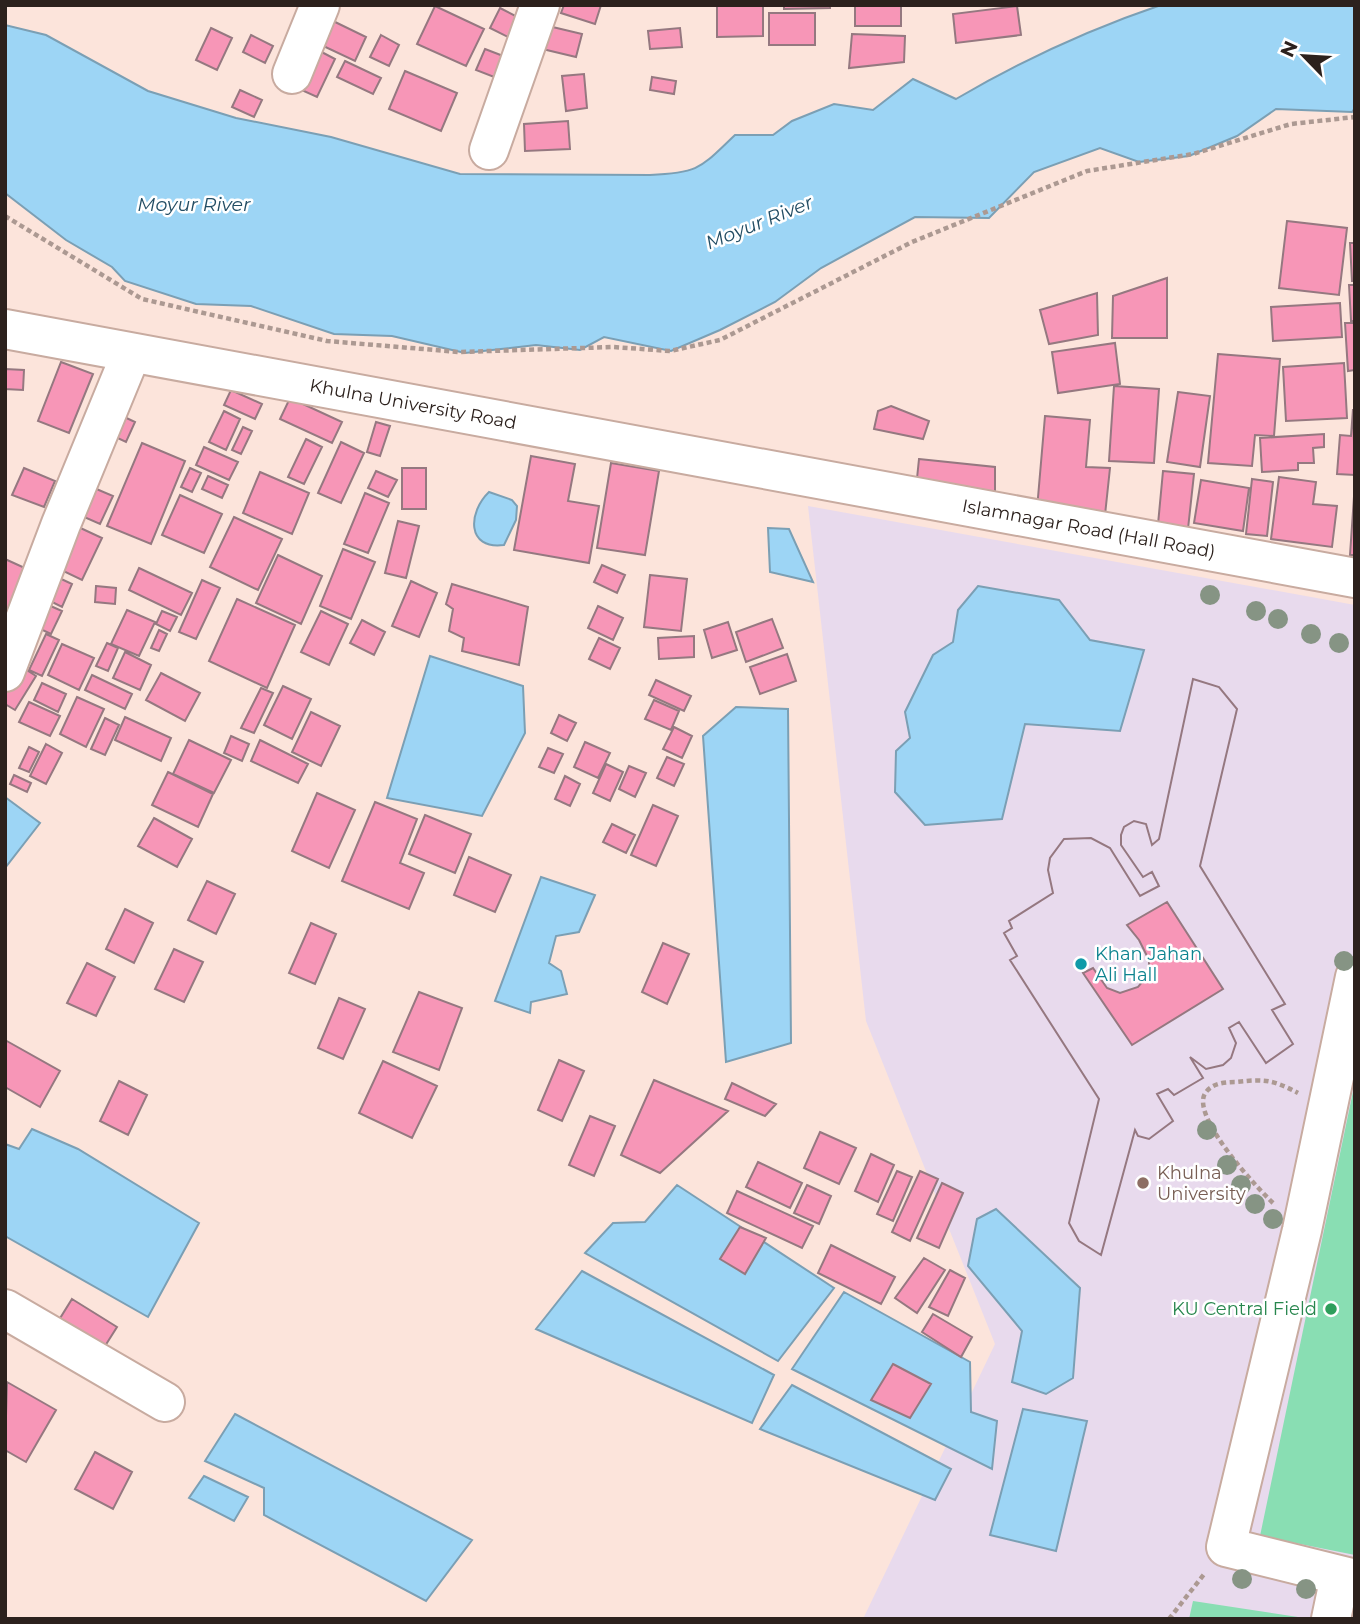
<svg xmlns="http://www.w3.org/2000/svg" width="1360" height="1624" font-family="Montserrat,sans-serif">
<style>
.education{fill:#e8daed}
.green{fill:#89deb3}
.water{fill:#9dd5f5;stroke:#7b9fb4;stroke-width:2}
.building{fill:#f796b7;stroke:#957880;stroke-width:2;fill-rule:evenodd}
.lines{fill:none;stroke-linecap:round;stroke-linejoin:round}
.minor-casing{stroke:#c8aba0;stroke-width:42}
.path{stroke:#ac9992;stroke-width:4.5;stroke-dasharray:5 3.5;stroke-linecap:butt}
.minor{stroke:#fff;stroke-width:38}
.tree{fill:#869484}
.culture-dot{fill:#0f9aa8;stroke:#fff;stroke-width:2.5}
.education-dot{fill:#8d6e63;stroke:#fff;stroke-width:2.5}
.leisure-dot{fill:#2e9e5b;stroke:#fff;stroke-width:2.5}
.labels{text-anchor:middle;stroke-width:5;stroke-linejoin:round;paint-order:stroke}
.street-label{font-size:18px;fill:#2c211d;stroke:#fff}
.culture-label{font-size:18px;fill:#0d838f;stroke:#fff;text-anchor:start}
.education-label{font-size:18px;fill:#785e54;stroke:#fff;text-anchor:start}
.leisure-label{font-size:18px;fill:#27864d;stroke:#fff;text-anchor:end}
.water-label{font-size:19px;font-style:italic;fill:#224d64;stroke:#fff}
</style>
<rect width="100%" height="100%" fill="#fce4db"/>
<path class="education" d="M808,506l547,99v1014h-492l132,-275 -129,-323z"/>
<path class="green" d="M1355,1082v473l-95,-19z
M1193,1601l118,18h-122z"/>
<path class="water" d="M1161,5h194v103l-3,4 -76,-3 -39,27 -48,20 -50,6 -39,-14 -66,24 -45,46 -74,-1 -94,51 -46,34 -55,28 -49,21 -67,-14 -24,13 -44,-5 -71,8 -73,-17 -58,-2 -83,-28 -55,-2 -71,-23 -13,-14 -46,-27 -61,-47v-168l41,10 102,56 88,27 95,19 129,37 190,1c50,-2 50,-7 85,-40h38l19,-14 42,-17 39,6 40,-31 43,20c65,-38 134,-70 205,-94z
M489,492l23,8 5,6 -1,14 -12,25c-38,5 -36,-33 -15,-53z
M768,528l21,1 24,53 -43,-10z
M978,586l81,14 31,40 54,10 -24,81 -95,-7 -23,95 -77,6 -30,-33 1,-41 14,-13 -5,-26 28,-57 20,-13 5,-32z
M430,656l93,30 2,47 -43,83 -95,-18z
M736,707l52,2 3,334 -65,19 -23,-326z
M5,797l35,26 -35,45z
M541,877l54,18 -16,37 -23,4 -7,27 12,8 6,23 -36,8 -1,11 -35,-12z
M32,1129l46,20 121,74 -51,94 -143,-81v-92l14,5z
M677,1185l157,103 -56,73 -193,-108 28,-30 32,-1z
M996,1209l84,79 -7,90 -27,16 -34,-12 10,-51 -54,-65 9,-47z
M582,1271l192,104 -22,48 -216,-94z
M844,1292l126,70 1,50 26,9 -5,48 -200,-100z
M792,1385l159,84 -16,31 -175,-71z
M1023,1409l64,12 -31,130 -66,-16z
M235,1414l237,126 -46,61 -162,-86v-27l-59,-27z
M204,1476l44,21 -14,24 -45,-23z"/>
<path class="building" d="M564,5h37l-6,19 -34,-11z
M717,5h46v31l-46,1z
M784,5h46v3l-46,1z
M855,5h46v21h-46z
M435,6l49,23 -18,37 -49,-22z
M1017,6l4,29 -65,8 -3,-29z
M500,8l29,15 -9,20 -30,-15z
M769,13h46v32h-46z
M331,20l35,17 -11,24 -36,-17z
M540,24l42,10 -6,23 -42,-10z
M211,28l21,10 -15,32 -21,-10z
M680,28l2,19 -32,2 -2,-18z
M852,34l53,2 -1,26 -55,6z
M251,35l22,11 -8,17 -22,-11z
M381,35l18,10 -10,21 -19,-9z
M314,48l21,11 -18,38 -22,-10z
M485,49l31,12 -9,21 -31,-12z
M345,61l36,17 -8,16 -36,-17z
M405,71l52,22 -16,38 -52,-22z
M584,74l3,34 -21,3 -4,-35z
M652,77l24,4 -2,13 -24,-4z
M240,90l22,10 -8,17 -22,-10z
M568,121l2,28 -45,2 -1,-27z
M1287,221l60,7 -8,67 -60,-7z
M1350,243h5v38h-3z
M1167,278v60h-55l1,-42z
M1349,285h6v36h-4z
M1097,293l1,42 -49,9 -9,-34z
M1340,303l2,34 -69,4 -2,-34z
M1345,323h10v47l-7,1z
M1115,343l5,41 -62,9 -6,-41z
M1218,354l62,5 -6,77 -19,-1 -3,31 -44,-3z
M61,362l32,12 -24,59 -31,-12z
M1344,363l3,55 -61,3 -3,-54z
M5,369l19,1 -1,20 -18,-1z
M1114,386l45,3 -5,74 -45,-2z
M231,390l31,14 -7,15 -31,-14z
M1178,392l32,4 -10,71 -33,-5z
M290,398l52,24 -10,21 -52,-24z
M891,406l38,15 -6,18 -49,-10 4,-18z
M1353,409l2,66 -18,-1 3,-39 11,1z
M224,411l16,8 -14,31 -17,-8z
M118,414l17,8 -9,20 -17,-8z
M1045,416l45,4 -4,47 24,1 -5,47 -68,-6z
M376,422l14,4 -10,30 -13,-4z
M243,427l9,4 -11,23 -9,-4z
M1324,434v13l-11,1 1,15h-16v7l-36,2 -2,-34z
M306,439l16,8 -18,37 -16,-7z
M341,442l23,11 -23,50 -23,-10z
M142,443l43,18 -34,83 -44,-18z
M204,447l34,15 -9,18 -33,-15z
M531,456l44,8 -7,37 31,5 -10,57 -75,-13z
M919,459l76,8v30l-79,-9z
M611,463l48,8 -14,84 -48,-7z
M24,468l31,13 -11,26 -32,-12z
M190,468l11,5 -9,19 -11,-5z
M402,468h24v41h-24z
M376,471l21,9 -9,17 -20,-9z
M1163,471l31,3 -7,64 -30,-3z
M260,472l49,21 -17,41 -49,-21z
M208,476l20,9 -6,13 -20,-9z
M1279,477l37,5 -3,22 24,2 -5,41 -61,-8z
M1252,479l21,3 -6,54 -21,-2z
M1201,480l48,8 -6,43 -49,-8z
M1355,482v73h-5z
M87,485l26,11 -13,28 -25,-11z
M365,493l24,10 -21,50 -24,-9z
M180,495l42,19 -18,39 -42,-18z
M234,517l48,22 -24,51 -48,-23z
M398,521l21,5 -13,52 -21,-5z
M74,525l28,13 -20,42 -27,-13z
M343,549l32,13 -24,57 -31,-13z
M278,555l44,21 -21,48 -45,-21z
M5,559l22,10 -20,42 -2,-1z
M602,565l23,10 -8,18 -23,-11z
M139,568l53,25 -11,22 -52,-25z
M650,575l37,4 -6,52 -37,-4z
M57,577l15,7 -10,23 -16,-8z
M202,580l18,8 -24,51 -17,-7z
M411,581l26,12 -18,44 -27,-11z
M452,584l76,23 -9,58 -57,-14 2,-13 -15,-7 4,-22 -7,-5z
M96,586l20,2 -1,16 -20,-2z
M237,599l58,26 -28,63 -58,-27z
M46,604l16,7 -11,23 -15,-7z
M598,606l25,12 -10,22 -25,-12z
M127,610l28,12 -16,34 -28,-12z
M162,611l15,6 -7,14 -14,-7z
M321,611l27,13 -19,41 -28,-13z
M772,619l11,29 -37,14 -10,-30z
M362,620l23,12 -11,23 -24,-12z
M728,622l9,28 -25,8 -8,-28z
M159,630l8,4 -8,17 -8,-3z
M46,634l13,6 -17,36 -13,-6z
M694,636v21l-35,2 -1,-21z
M599,638l21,10 -10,21 -21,-10z
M107,643l11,5 -10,23 -12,-5z
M62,644l32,14 -15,32 -31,-15z
M125,652l26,13 -11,25 -27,-12z
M787,654l9,27 -36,13 -10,-27z
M14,662l22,14 -21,34 -10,-6v-28z
M161,673l39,20 -15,28 -39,-21z
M92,675l40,19 -7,15 -40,-19z
M1193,679l26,8 18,22 -37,157 85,138 -13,6 21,34 -27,19 -27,-41 -10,6 7,15 -5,15 -8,7 -17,4 -16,-12 13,21 -29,17 -6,-6 -11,5 16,27 -24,18 -11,-3 -3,-6 -34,125 -22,-14 -10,-18 30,-124 -89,-139 7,-4 -13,-23 8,-5 -3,-7 44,-28 -5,-23 2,-12 14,-19 27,-1 19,10 30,48 19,-10 -7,-14 -9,5 -22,-32v-10l3,-8 10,-6 12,3 6,21 7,-6zM1167,902l56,87 -91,56 -49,-72 10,-5 14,20 13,5 18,-6 11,-13v-14l-10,-20 -12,-15z
M1193,679l26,8 18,22 -37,157 85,138 -13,6 21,34 -27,19 -27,-41 -10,6 7,15 -5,15 -8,7 -17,4 -16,-12 13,21 -29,17 -6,-6 -11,5 16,27 -24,18 -11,-3 -3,-6 -34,125 -22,-14 -10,-18 30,-124 -89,-139 7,-4 -13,-23 8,-5 -3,-7 44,-28 -5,-23 2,-12 14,-19 27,-1 19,10 30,48 19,-10 -7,-14 -9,5 -22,-32v-10l3,-8 10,-6 12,3 6,21 7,-6z
M656,680l35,16 -7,15 -35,-16z
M42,683l24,11 -8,18 -24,-12z
M283,686l28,13 -19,40 -28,-14z
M261,688l12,5 -19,40 -13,-5z
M77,697l27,12 -18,38 -26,-13z
M654,700l25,11 -8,19 -26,-11z
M29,702l31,14 -10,20 -31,-14z
M311,712l29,14 -19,40 -29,-14z
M559,715l17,8 -9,18 -16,-8z
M125,717l46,21 -10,23 -46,-21z
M105,718l14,7 -14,30 -14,-6z
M674,727l18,9 -10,22 -19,-9z
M231,736l18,8 -7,17 -18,-8z
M189,740l42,20 -17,33 -41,-19z
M260,740l48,24 -10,19 -47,-22z
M585,742l25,11 -12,25 -24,-11z
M46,744l16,9 -16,31 -16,-8z
M29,747l10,5 -10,20 -10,-4z
M548,748l15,6 -9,19 -15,-6z
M667,757l17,7 -10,22 -17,-8z
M606,764l17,8 -13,29 -17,-8z
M629,766l17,7 -11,24 -16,-8z
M168,772l45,22 -15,33 -46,-22z
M14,775l17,8 -4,9 -17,-8z
M565,776l15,8 -10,22 -15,-7z
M317,793l38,17 -26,58 -37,-17z
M375,802l42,17 -17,44 24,10 -15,36 -67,-28z
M653,805l25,11 -22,50 -25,-11z
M425,815l46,19 -16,39 -46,-19z
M154,818l38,21 -15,28 -39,-21z
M612,824l23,11 -9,18 -23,-11z
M469,857l42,18 -16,37 -41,-17z
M207,881l28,13 -19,40 -28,-14z
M125,909l28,14 -19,40 -28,-14z
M311,923l25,11 -21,50 -26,-11z
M663,943l26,11 -22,50 -25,-12z
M174,949l29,13 -19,40 -29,-13z
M87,963l28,14 -19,39 -29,-13z
M419,992l43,16 -23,62 -46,-18z
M339,998l26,11 -22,50 -25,-11z
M5,1040l55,31 -20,36 -35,-20z
M559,1060l25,11 -22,50 -24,-11z
M383,1061l54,25 -25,52 -53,-25z
M654,1080l74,31 -68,62 -39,-18z
M119,1081l28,14 -19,40 -28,-14z
M732,1083l44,21 -11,12 -40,-17z
M590,1116l25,10 -21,50 -25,-11z
M820,1132l36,16 -17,36 -35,-16z
M871,1154l23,11 -16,37 -23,-11z
M758,1162l44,21 -12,25 -44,-21z
M897,1171l15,6 -19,44 -16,-7z
M920,1171l18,8 -28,62 -18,-9z
M942,1183l21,10 -24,55 -22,-10z
M807,1185l24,11 -12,28 -25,-11z
M737,1191l76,35 -11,22 -75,-35z
M740,1227l26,11 -21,36 -25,-15z
M831,1245l64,32 -14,27 -63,-31z
M924,1258l21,12 -28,43 -22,-15z
M950,1270l15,8 -17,38 -19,-9z
M72,1299l45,28 -17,27 -46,-26z
M933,1314l39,23 -11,20 -39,-25z
M893,1364l38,20 -21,34 -39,-18z
M7,1382l49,28 -30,52 -21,-12z
M95,1452l37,20 -19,37 -38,-20z"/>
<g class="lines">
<g class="minor-casing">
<g id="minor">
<path d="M292,74l28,-69"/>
<path d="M489,150l51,-145"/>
<path id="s1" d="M5,329l1350,249"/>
<path d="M5,672l56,-148 70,-170"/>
<path d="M1355,977l-53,253 -76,317 129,32"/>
<path d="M5,1309l160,93"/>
<path d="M1331,1619l9,-43"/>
</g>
</g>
<path class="path" d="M5,216l137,83 185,42 132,11 154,-5 57,4 50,-11 192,-98 175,-71 106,-17 98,-30 64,-7
M1273,1203c-16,-15 -85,-89 -67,-111 7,-9 20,-10 30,-10 27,-3 36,-3 62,11
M1169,1619l36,-46"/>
<use href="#minor" class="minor"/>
</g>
<g class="tree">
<circle cx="1210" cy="595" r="10"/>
<circle cx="1256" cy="611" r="10"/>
<circle cx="1278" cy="619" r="10"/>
<circle cx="1311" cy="634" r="10"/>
<circle cx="1339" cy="643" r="10"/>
<circle cx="1344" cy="961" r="10"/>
<circle cx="1207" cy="1130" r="10"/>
<circle cx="1227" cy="1165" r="10"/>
<circle cx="1241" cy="1185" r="10"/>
<circle cx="1255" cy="1204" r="10"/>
<circle cx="1273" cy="1219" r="10"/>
<circle cx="1242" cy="1579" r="10"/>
<circle cx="1306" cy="1589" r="10"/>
</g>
<circle class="culture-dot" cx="1081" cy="964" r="7"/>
<circle class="education-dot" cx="1143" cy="1183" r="7"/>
<circle class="leisure-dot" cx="1331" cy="1309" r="7"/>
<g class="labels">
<g class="street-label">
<text dy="6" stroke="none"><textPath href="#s1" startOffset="415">Khulna University Road</textPath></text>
<text dy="6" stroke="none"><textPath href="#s1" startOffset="1102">Islamnagar Road (Hall Road)</textPath></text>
</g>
<g class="culture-label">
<text x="1095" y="960">Khan Jahan<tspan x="1095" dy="21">Ali Hall</tspan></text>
</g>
<g class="education-label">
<text x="1157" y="1179">Khulna<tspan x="1157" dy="21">University</tspan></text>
</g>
<g class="leisure-label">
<text x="1317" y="1315">KU Central Field</text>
</g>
<g class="water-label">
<text x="194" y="211">Moyur River</text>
<text transform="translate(759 222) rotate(-22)" y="7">Moyur River</text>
</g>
</g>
<rect width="1360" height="1624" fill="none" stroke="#2c211d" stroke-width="14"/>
<g transform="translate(1304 56) rotate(295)" stroke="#ffffff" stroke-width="5" paint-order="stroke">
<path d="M0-5L12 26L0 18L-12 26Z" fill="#2c211d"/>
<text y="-10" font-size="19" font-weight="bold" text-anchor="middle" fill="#2c211d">N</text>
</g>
</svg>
